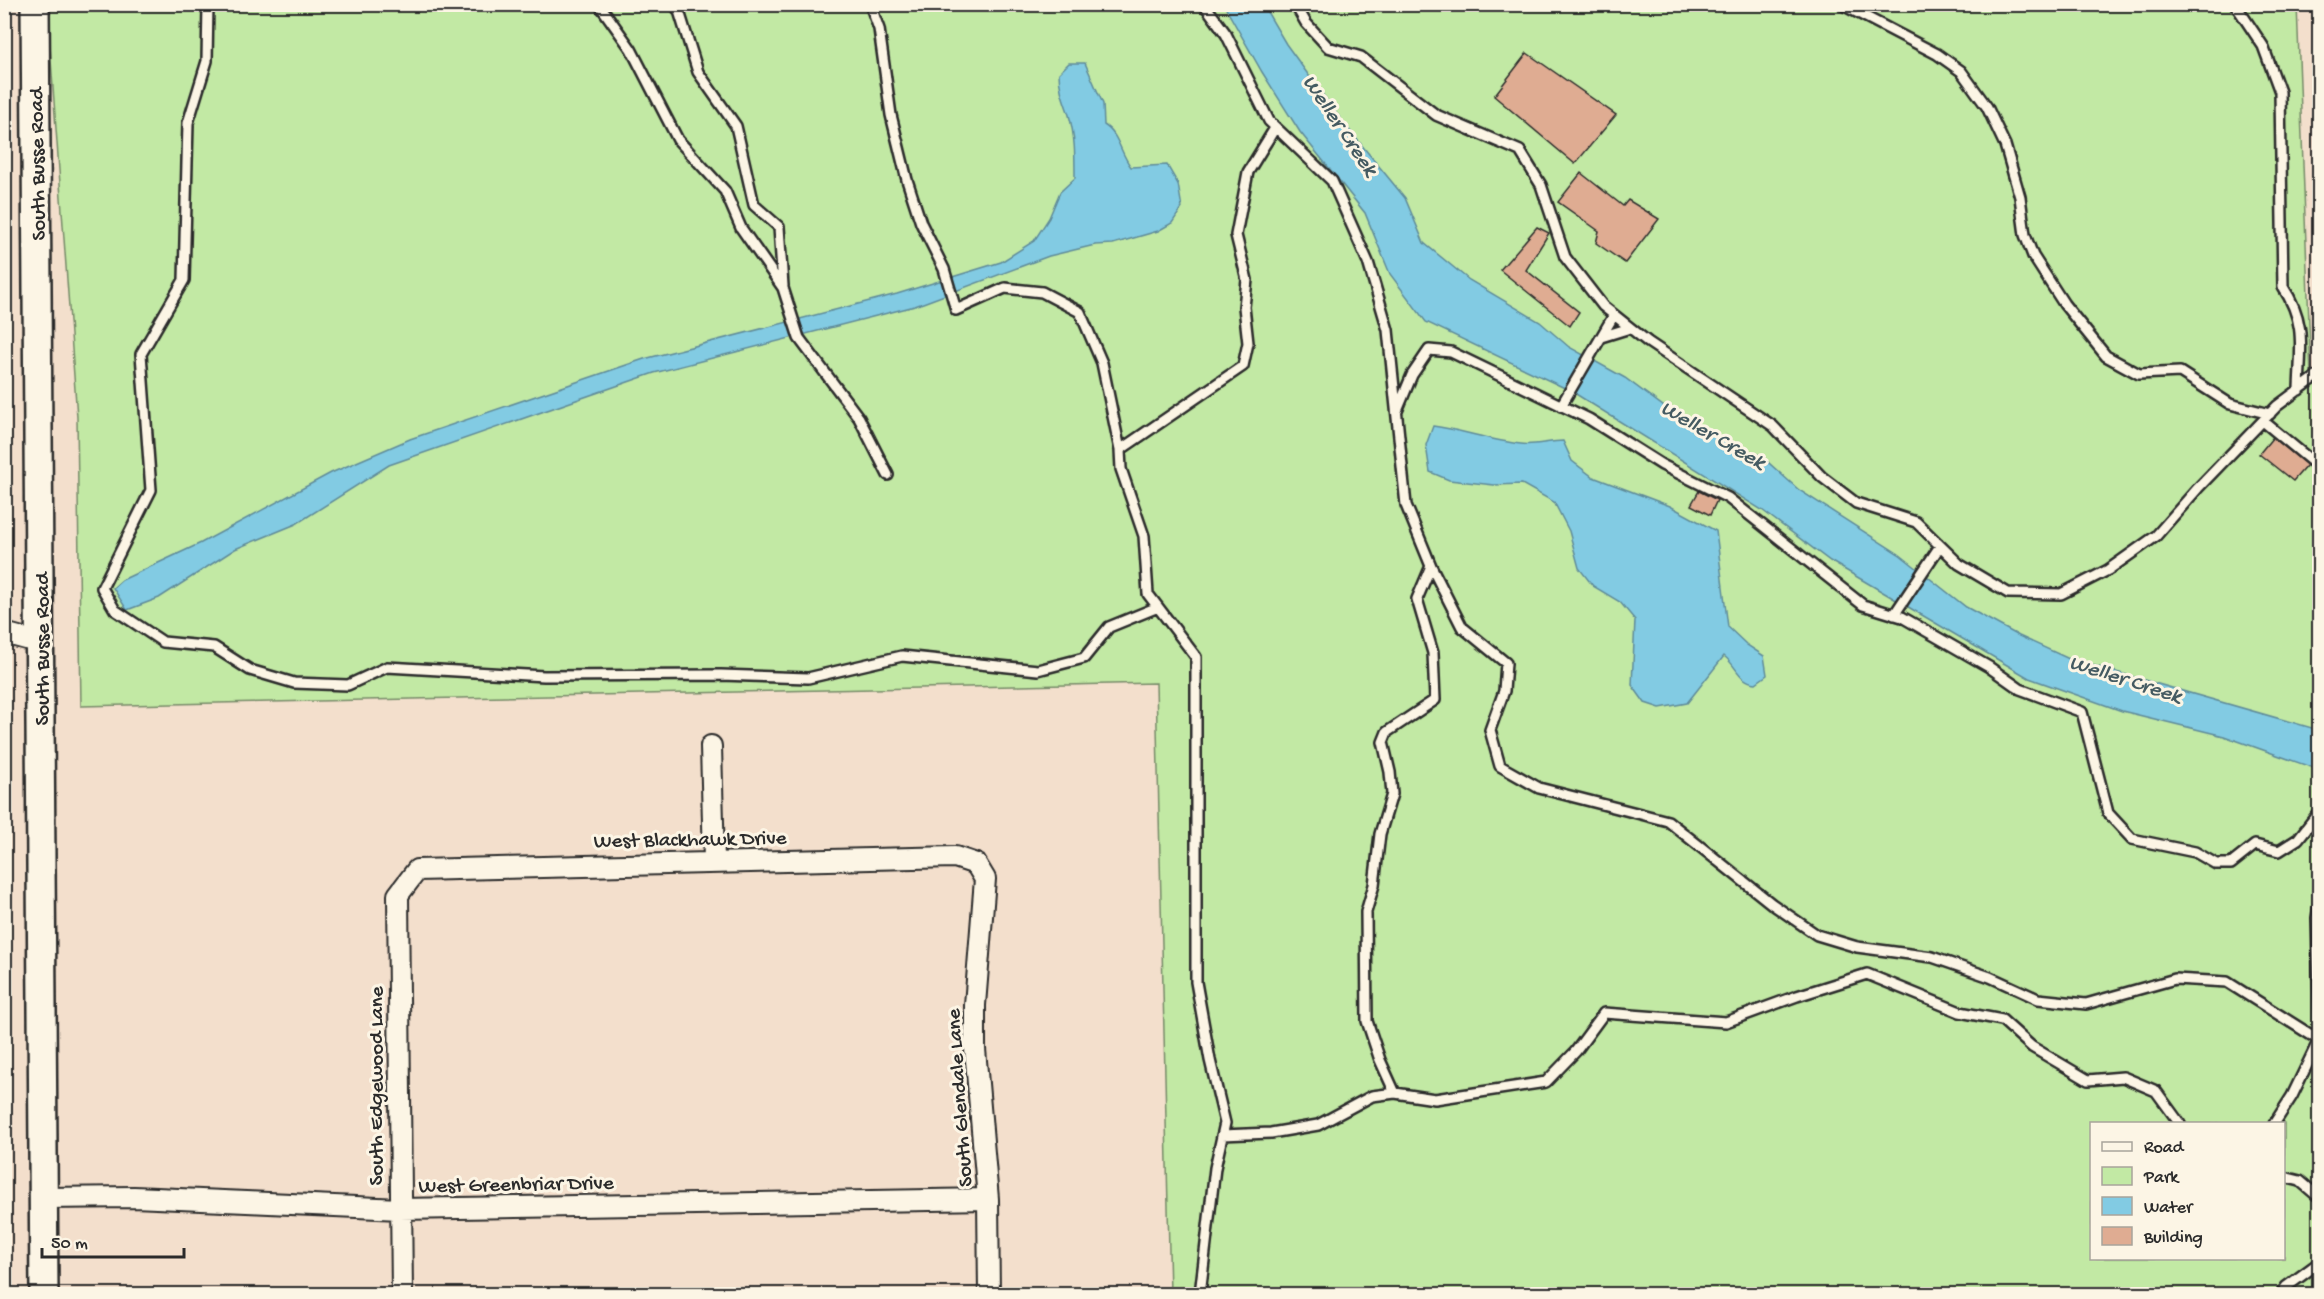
<svg xmlns="http://www.w3.org/2000/svg" width="2324" height="1299" font-family="'Gochi Hand',sans-serif">
<style>
.green{fill:#c2e9a4;stroke:#768a68;stroke-width:1.5;fill-rule:evenodd}
.water{fill:#82cbe3;stroke:#5f8b99;stroke-width:1.5}
.building{fill:#dfac92;stroke:#2b2b2b;stroke-width:1.5}
.lines{fill:none;stroke-linecap:round;stroke-linejoin:round}
.lane-casing{stroke:#2b2b2b;stroke-width:14}
.street-casing{stroke:#2b2b2b;stroke-width:24}
.secondary-casing{stroke:#2b2b2b;stroke-width:32}
.lane{stroke:#fcf5e5;stroke-width:9}
.street{stroke:#fcf5e5;stroke-width:20}
.secondary{stroke:#fcf5e5;stroke-width:27}
.labels{text-anchor:middle;stroke-width:6;stroke-linejoin:round;paint-order:stroke}
.street-label{font-size:21px;fill:#2b2b2b;stroke:#fcf5e5}
.water-label{font-size:22px;font-style:italic;fill:#455b62;stroke:#fcf5e5}
</style>
<rect width="100%" height="100%" fill="#f3dfcc"/>
<filter id="ink" filterUnits="userSpaceOnUse"><feTurbulence type="fractalNoise" baseFrequency=".0167" numOctaves="2"/><feDisplacementMap in="SourceGraphic" scale="12" xChannelSelector="R" yChannelSelector="G"/><feConvolveMatrix kernelMatrix="1 2 1 2 8 2 1 2 1" color-interpolation-filters="sRGB"/></filter>
<g filter="url(#ink)">
<path class="green" d="M47,5h2250l14,371 9,1 -1,917h-1149l-14,-611 -1075,23 -4,-289zM2092,1124h192v134h-192z"/>
<path class="water" d="M1224,5h39l23,39 55,76 64,78 19,45 45,37 71,42 29,25 56,31 57,42 79,36 38,34 100,64 67,53 53,29 48,22 252,72v40l-95,-34 -102,-25 -93,-33 -199,-117 -68,-51 -191,-119 -145,-69 -36,-48 -25,-61 -65,-81 -38,-60z
M1069,63h16l18,41 1,21c15,9 16,28 27,42l36,-2 11,19 4,24 -10,15 -14,8 -45,13 -18,1 -46,11 -134,50 -261,67 -265,92 -93,59 -61,25 -76,49 -32,12 -14,-22 9,-8 79,-37 130,-70 79,-34 234,-80 253,-65 104,-32 33,-21 15,-23 11,-26 15,-14c0,-22 0,-42 -6,-63 -5,-15 -10,-26 -10,-42z
M1433,426c30,4 57,15 88,18 13,2 28,-3 42,-3l9,20 21,16 77,29 46,25 12,96 19,18 17,11 3,19 -11,8c-17,-1 -19,-17 -32,-27l-37,47 -27,5 -15,-5 -13,-18 3,-65 -15,-18 -27,-16 -14,-18 -10,-37 -15,-29 -32,-18 -28,1 -45,-5 -19,-8 -4,-27z"/>
<path class="building" d="M1527,53l89,62 -41,49 -81,-68z
M1581,173l42,33 5,-6 31,19 -34,44 -29,-20 3,-12 -41,-29z
M1537,227l12,6 -23,37 53,42 -9,14 -70,-56z
M2273,437l34,28 -14,16 -34,-27z
M1699,491l18,9 -7,15 -19,-10z"/>
<g class="lines">
<g class="lane-casing">
<path id="lane" d="M208,4l-1,57 -19,62 -4,157 -43,74 10,136 -49,98 13,22 48,32 51,5 36,23 44,13 54,2 39,-18 157,9 177,-1 87,3 94,-22 136,14 46,-12 25,-31 49,-20
M599,4l32,45 47,91 47,51 16,37 42,60 16,50 60,80 29,57
M674,4l5,7 19,61 38,54 18,79 25,22 4,59
M870,4l9,25 12,86 16,65 14,43 23,46 12,41 49,-22 37,4 38,20 22,51 18,87
M1204,4l22,30 43,87 63,60 36,81 20,68 18,175 25,61 31,61 44,36 -2,28 -14,39 10,36 39,22 129,33 104,83 45,31 40,12 75,10 58,20 48,22 48,5 89,-25 52,3 92,58 -27,56 -18,28
M1295,4l11,19 22,24 33,10 75,58 84,36 21,34 24,72 38,49 45,36 125,84 49,51 34,26 60,19 43,42 49,29 53,1 47,-24 48,-34 42,-48 79,-82 43,-32
M1841,4l96,50 24,17 26,36 18,38 15,52 5,38 8,21 31,48 42,52 33,18 41,-2 50,32 40,10
M2235,4l28,42 17,46 3,195c24,36 17,62 16,103
M1601,337l29,-9
M1561,406l53,-91
M1397,411l15,-36 17,-25 22,2 138,67 73,46 66,33 135,107 39,12 87,50 31,22 62,23 26,101 24,26 63,13 21,12h15l24,-19 24,6 19,-12 22,-28
M2263,421l57,47
M1431,566l-14,33 16,54 2,47 -48,32 -4,10 7,30 2,22 -12,40 -6,51 -8,27 1,109 13,39 15,33 40,6 111,-17 30,-31 28,-38 122,9 71,-26 70,-22 93,38 42,8 30,27 56,33 35,-3 33,14 24,33
M1894,615l46,-69
M2320,900l-3,18 3,111
M1222,1135l49,-2 47,-8 54,-29 23,-3
M2284,1177l16,4 20,17
M1200,1294l15,-126 10,-45 -15,-63 -14,-78v-325l-48,-63 -4,-58 -23,-67 -1,-19 123,-84 5,-23 -4,-36 3,-27 -11,-45 12,-63 27,-44
M2281,1294l5,-7 34,-25"/>
</g>
<g class="street-casing">
<path id="street" d="M4,633l37,10
M711,746l3,115
M44,1198l90,-1 266,12 588,-10
M402,1294l-4,-399 19,-25 538,-13 21,7 9,15 -10,126v44l13,150 1,95"/>
</g>
<g class="secondary-casing">
<path id="secondary" d="M35,4l9,1290"/>
</g>
<use href="#lane" class="lane"/>
<use href="#street" class="street"/>
<use href="#secondary" class="secondary"/>
</g>
</g>
<g class="labels">
<g class="street-label">
<text transform="translate(36 164) rotate(-91)" y="7">South Busse Road</text>
<text transform="translate(41 649) rotate(-90)" y="7">South Busse Road</text>
<text transform="translate(690 838) rotate(-1)" y="7">West Blackhawk Drive</text>
<text transform="translate(375 1086) rotate(-90)" y="7">South Edgewood Lane</text>
<text transform="translate(958 1098) rotate(-94)" y="7">South Glendale Lane</text>
<text transform="translate(516 1183) rotate(-1)" y="7">West Greenbriar Drive</text>
</g>
<g class="water-label">
<text transform="translate(1342 124) rotate(56)" y="8">Weller Creek</text>
<text transform="translate(1714 433) rotate(30)" y="8">Weller Creek</text>
<text transform="translate(2126 677) rotate(18)" y="8">Weller Creek</text>
</g>
</g>
<rect width="2324" height="1299" fill="none" stroke="#fcf5e5" stroke-width="24"/>
<rect x="12" y="12" width="2300" height="1275" fill="none" stroke="#2b2b2b" stroke-width="2" filter="url(#ink)"/>
<rect x="2090" y="1122" width="195" height="138" fill="#fcf5e5" stroke="#a8a49b" stroke-width="1.5"/>
<rect x="2102" y="1142" width="30" height="9" fill="#fcf5e5" stroke="#a8a49b" stroke-width="1.5"/>
<text x="2144" y="1152" font-size="18" fill="#2b2b2b">Road</text>
<rect x="2102" y="1167" width="30" height="18" fill="#c2e9a4" stroke="#a8a49b" stroke-width="1.5"/>
<text x="2144" y="1182" font-size="18" fill="#2b2b2b">Park</text>
<rect x="2102" y="1197" width="30" height="18" fill="#82cbe3" stroke="#a8a49b" stroke-width="1.5"/>
<text x="2144" y="1212" font-size="18" fill="#2b2b2b">Water</text>
<rect x="2102" y="1227" width="30" height="18" fill="#dfac92" stroke="#a8a49b" stroke-width="1.5"/>
<text x="2144" y="1242" font-size="18" fill="#2b2b2b">Building</text>
<path d="M42 1248v9h142v-9" fill="none" stroke="#2b2b2b" stroke-width="3"/>
<text x="51" y="1248" font-size="18" fill="#2b2b2b" stroke="#fcf5e5" stroke-width="4.5" paint-order="stroke">50 m</text>
</svg>
